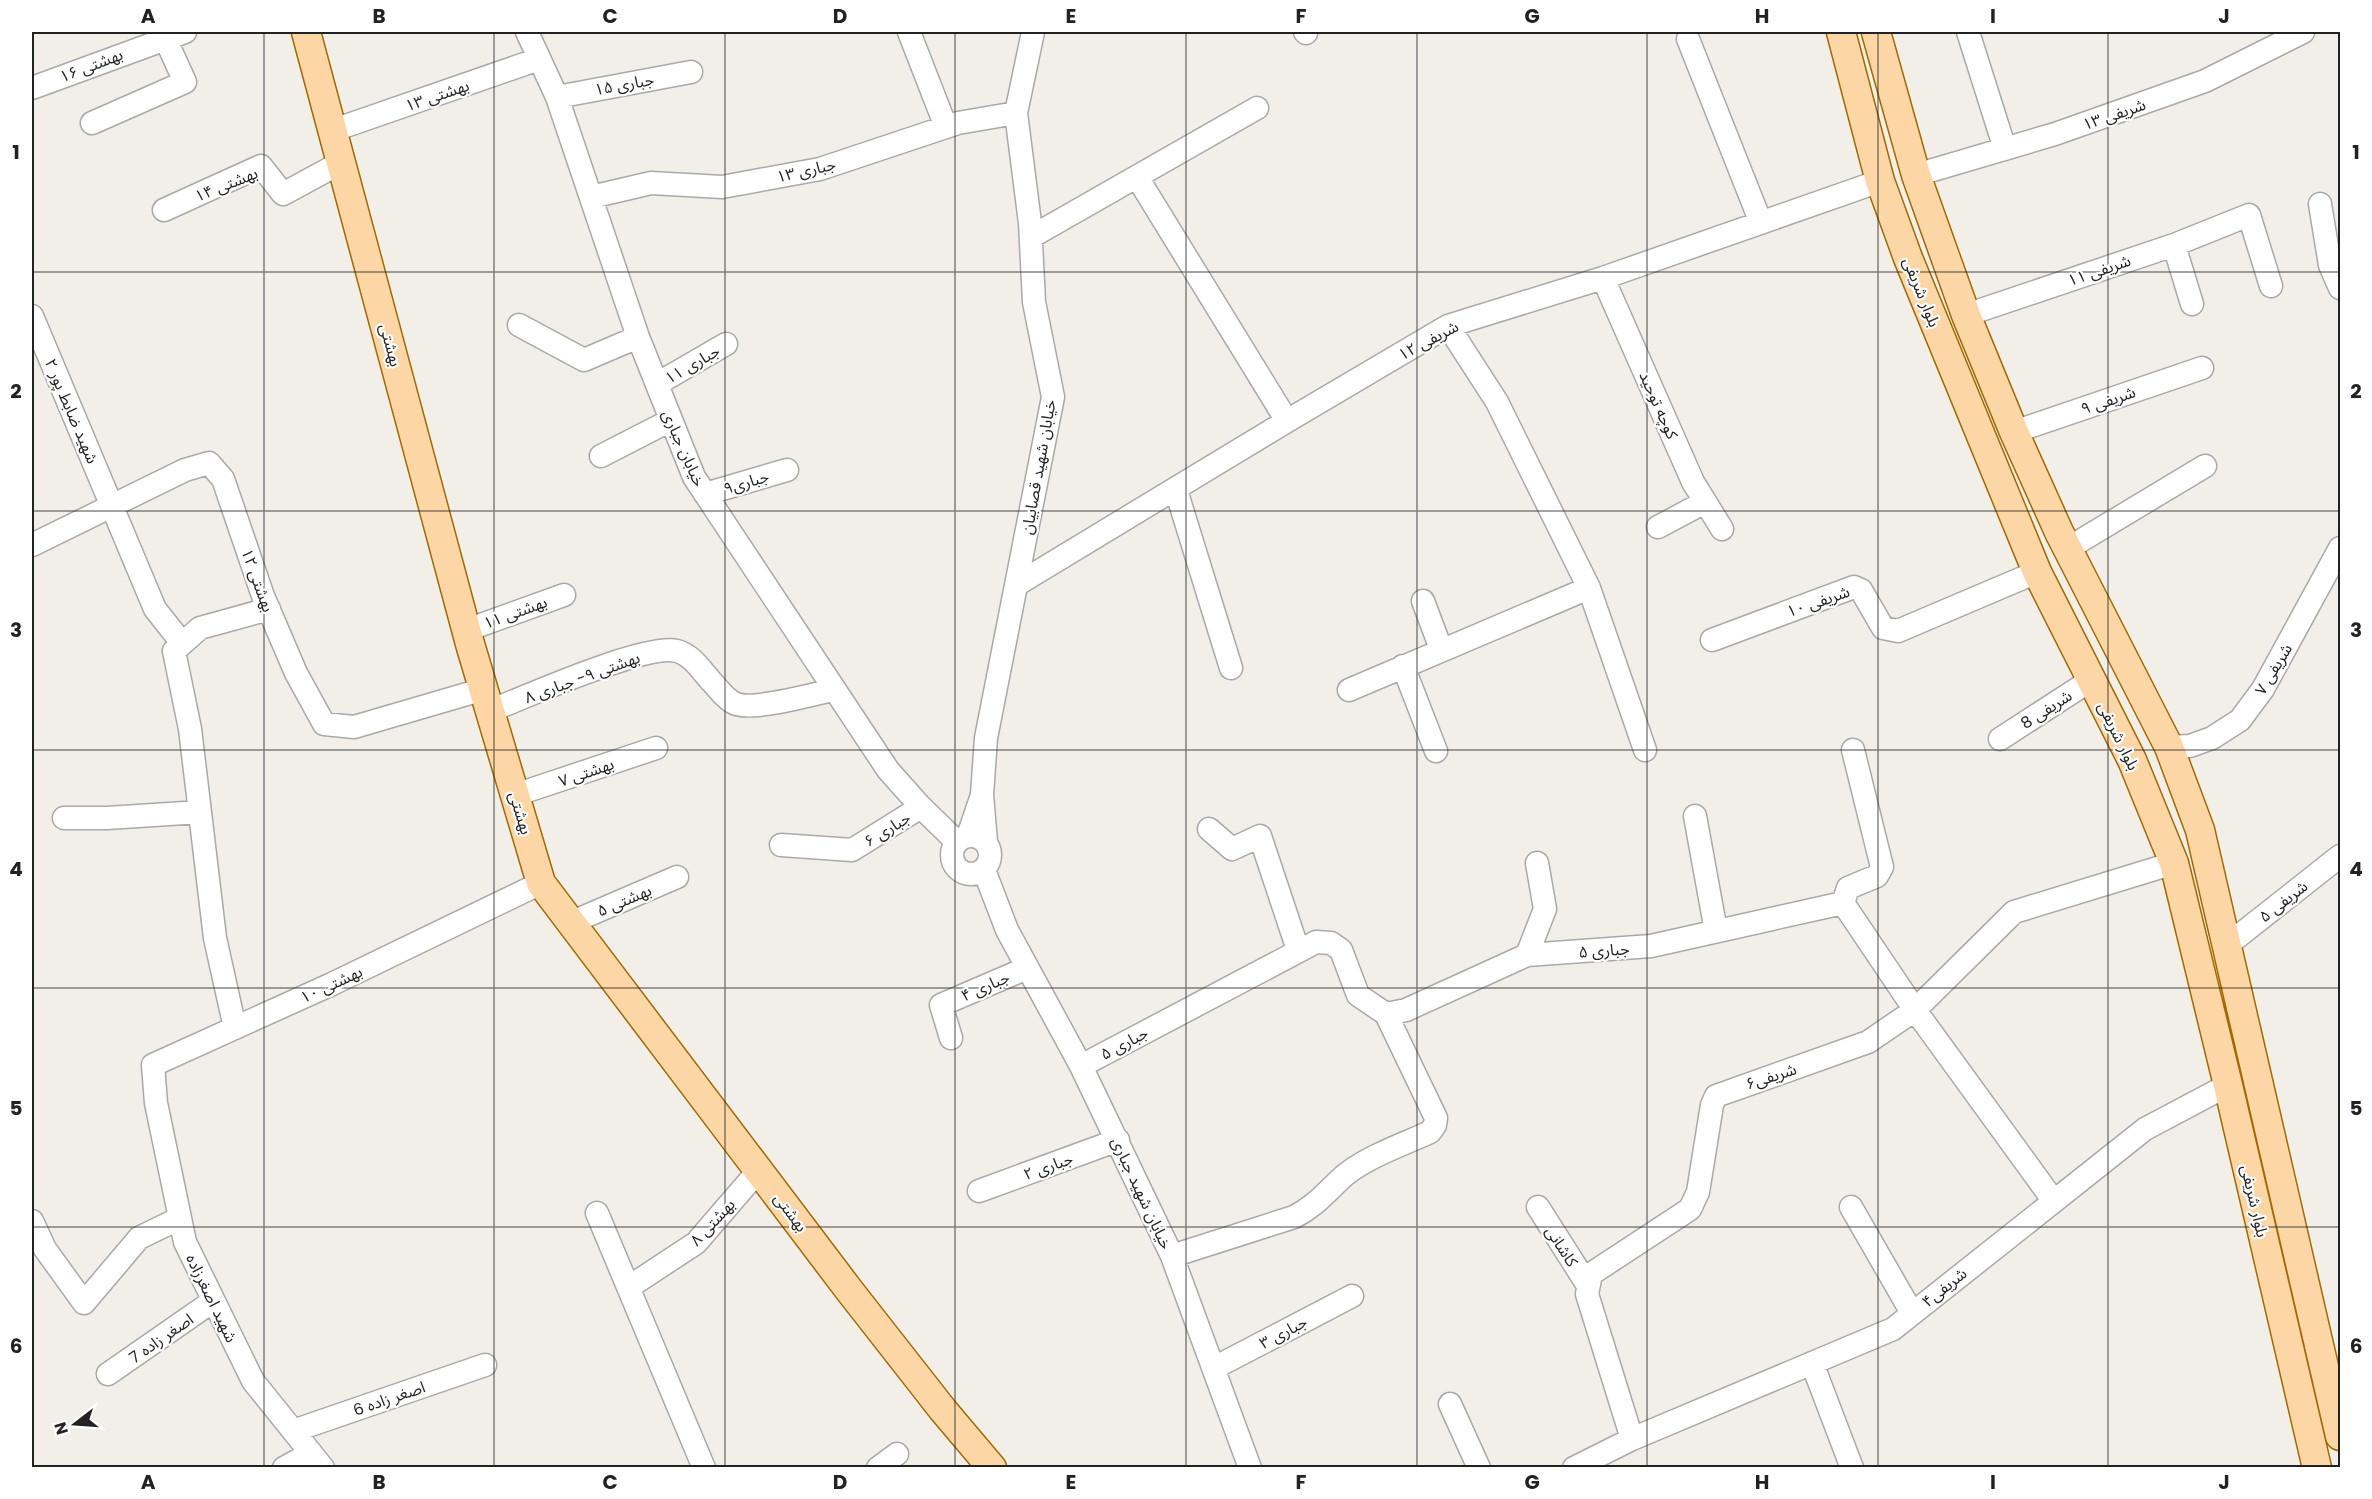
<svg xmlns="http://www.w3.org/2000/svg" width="2372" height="1499" font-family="Poppins,'Noto Sans Arabic',sans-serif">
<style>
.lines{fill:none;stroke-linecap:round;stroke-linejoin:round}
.minor-casing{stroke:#a9a9a9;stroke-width:25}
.major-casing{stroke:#a06b00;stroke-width:31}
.minor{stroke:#fff;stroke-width:22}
.major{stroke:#fcd6a4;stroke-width:28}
.grid{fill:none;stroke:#222;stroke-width:1.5;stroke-opacity:0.55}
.labels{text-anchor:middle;stroke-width:4.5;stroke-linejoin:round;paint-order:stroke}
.street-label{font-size:16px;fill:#222;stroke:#fff}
.neatline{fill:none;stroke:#222;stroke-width:2}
.grid-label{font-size:20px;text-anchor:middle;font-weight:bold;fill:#222}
</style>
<rect width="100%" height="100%" fill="#f2efe9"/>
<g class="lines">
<g class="minor-casing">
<path id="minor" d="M527,32l30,65 81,240 56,140 194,293 33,37 36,35
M909,32l37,95
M1305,32l1,1
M1968,32l37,117
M1688,39l73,184
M32,88l153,-56
M557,97l134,-25
M92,123l93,-41 -20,-44
M334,130l205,-71
M1916,175l139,-41 150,-53 98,-49
M1137,177l150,244
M591,197l60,-14 71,4 98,-18 138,-46 58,-10
M2320,204l10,61 10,23
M164,210l97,-44 22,28 59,-32
M1031,237l226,-129
M2174,245l75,-30 22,71
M1603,278l90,204 29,47
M1966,315l208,-70 18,59
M32,316l123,293 27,34
M519,325l65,35 54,-23
M1448,326l49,76 92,186 56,162
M657,384l69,-40
M2014,432l188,-64
M601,456l70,-36
M1176,490l55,178
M705,494l82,-24
M1658,527l47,-25
M32,545l153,-75 24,-7 14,16 40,117 33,77 28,51 30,3 130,-38
M2067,549l138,-83
M1016,585l271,-164 161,-95 155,-48 277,-97
M1423,601l18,48
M467,630l97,-35
M1712,640l142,-53 7,3 22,38 15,3 139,-59
M1403,666l33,85
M1349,690l240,-102
M490,711c35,-14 156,-68 187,-60 15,4 24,19 34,30 7,7 14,18 23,22 16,9 79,-9 99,-13
M2000,739l91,-59
M2169,747l21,-1 22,-8 28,-18 23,-31 77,-141
M515,795l141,-47
M982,795l4,-57 67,-341 -19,-95 -4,-79 -14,-110 17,-81
M1695,816l21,115
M64,818h43l93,-6
M1209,829l23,20 28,-13 38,114
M952 855a19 19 0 1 1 38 0a19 19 0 1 1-38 0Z
M968,836l14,-41 4,47
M781,845l71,5 69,-43
M984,870l23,60 74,136 91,190 78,212
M1843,903l5,-15 29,-12 5,-9 -29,-117
M570,923l107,-46
M2226,946l114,-90
M1527,955l18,-46 -8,-46
M235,1028l-20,-90 -25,-209 -16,-78 26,-23 69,-19
M951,1038l-10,-33 86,-37
M1081,1066l235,-124 15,1 10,7 17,45 28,19 20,-4 121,-55 124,-9 192,-43 72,107 138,190
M979,1191l139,-51
M1538,1207l49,77
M1851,1207l61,106
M597,1213l107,255
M32,1221l13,28 39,54 55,-65 41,-20
M1172,1256l122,-39c22,-11 33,-26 51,-42 24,-19 57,-30 85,-43l5,-7 1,-7 -50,-104
M629,1287l67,-44 63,-73
M1812,1363l40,105
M1214,1368l138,-72
M108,1374l105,-73
M1450,1404l29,64
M293,1431l192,-66
M1632,1439l-45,-145 4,-20 99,-65 8,-17 14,-87 4,-9 152,-54 47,-32 99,-98 160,-49
M284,1468l27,-15
M323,1468l-70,-87 -68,-139 -29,-139 -3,-38 179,-81 209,-101
M878,1468l19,-14
M1574,1468l58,-29 261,-110 252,-200 83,-44"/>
</g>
<g class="major-casing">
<path id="major" d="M306,32l164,612 71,239 308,407 94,120 49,58
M1841,32l39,149 28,77 129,314 95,188 42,103 54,222 89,383
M1876,32l40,143 50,140 48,117 45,100 110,215 31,83 140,606"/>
</g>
<use href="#minor" class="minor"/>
<use href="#major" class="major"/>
</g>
<path class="grid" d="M264,32v1436M494,32v1436M725,32v1436M955,32v1436M1186,32v1436M1417,32v1436M1647,32v1436M1878,32v1436M2108,32v1436M32,272h2308M32,511h2308M32,750h2308M32,988h2308M32,1227h2308"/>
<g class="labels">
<g class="street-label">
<text transform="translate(91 65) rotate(-21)" y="6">بهشتی ۱۶</text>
<text transform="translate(624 84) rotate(-10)" y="6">جباری ۱۵</text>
<text transform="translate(437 95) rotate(-19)" y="6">بهشتی ۱۳</text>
<text transform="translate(2114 114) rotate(-19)" y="6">شریفی ۱۳</text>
<text transform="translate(806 170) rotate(-13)" y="6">جباری ۱۳</text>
<text transform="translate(226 184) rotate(-22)" y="6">بهشتی ۱۴</text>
<text transform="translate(2099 270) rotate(-19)" y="6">شریفی ۱۱</text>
<text transform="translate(1922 292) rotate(68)" y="6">بلوار شریفی</text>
<text transform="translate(1428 340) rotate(-28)" y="6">شریفی ۱۲</text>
<text transform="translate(391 345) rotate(75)" y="6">بهشتی</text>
<text transform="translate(692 364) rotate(-30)" y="6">جباری ۱۱</text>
<text transform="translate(2108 400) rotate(-19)" y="6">شریفی ۹</text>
<text transform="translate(1659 405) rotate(66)" y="6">کوچه توحید</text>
<text transform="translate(72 411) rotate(67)" y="6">شهید ضابط پور ۲</text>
<text transform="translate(684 448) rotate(66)" y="6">خیابان جباری</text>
<text transform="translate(1038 467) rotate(-80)" y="6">خیابان شهید قصابیان</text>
<text transform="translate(746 482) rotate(-17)" y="6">جباری۹</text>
<text transform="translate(258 580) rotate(70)" y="6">بهشتی ۱۲</text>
<text transform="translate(1818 601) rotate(-19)" y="6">شریفی ۱۰</text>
<text transform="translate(515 612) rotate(-20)" y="6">بهشتی ۱۱</text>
<text transform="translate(2273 669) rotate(-59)" y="6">شریفی ۷</text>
<text transform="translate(582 677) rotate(-20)" y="6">بهشتی ۹- جباری ۸</text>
<text transform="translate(2046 709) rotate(-33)" y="6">شریفی 8</text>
<text transform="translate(2119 736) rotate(64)" y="6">بلوار شریفی</text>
<text transform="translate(586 772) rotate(-19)" y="6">بهشتی ۷</text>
<text transform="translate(521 813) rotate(73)" y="6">بهشتی</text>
<text transform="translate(887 829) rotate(-32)" y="6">جباری ۶</text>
<text transform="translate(624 900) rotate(-23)" y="6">بهشتی ۵</text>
<text transform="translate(2283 901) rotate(-38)" y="6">شریفی ۵</text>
<text transform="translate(1604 950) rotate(-4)" y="6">جباری ۵</text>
<text transform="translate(331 984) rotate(-25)" y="6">بهشتی ۱۰</text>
<text transform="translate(985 986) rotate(-24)" y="6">جباری ۴</text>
<text transform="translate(1124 1043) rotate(-28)" y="6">جباری ۵</text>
<text transform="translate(1771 1076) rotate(-18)" y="6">شریفی۶</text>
<text transform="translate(1048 1166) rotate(-20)" y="6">جباری ۲</text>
<text transform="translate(1142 1193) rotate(65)" y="6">خیابان شهید جباری</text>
<text transform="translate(2255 1201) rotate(77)" y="6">بلوار شریفی</text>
<text transform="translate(791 1212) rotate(53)" y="6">بهشتی</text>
<text transform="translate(712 1222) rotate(-47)" y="6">بهشتی ۸</text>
<text transform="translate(1562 1246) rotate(57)" y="6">کاشانی</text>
<text transform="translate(1944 1287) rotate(-39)" y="6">شریفی۴</text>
<text transform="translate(212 1298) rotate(64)" y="6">شهید اصغرزاده</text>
<text transform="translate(1283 1332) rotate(-28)" y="6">جباری ۳</text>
<text transform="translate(161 1338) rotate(-35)" y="6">اصغر زاده 7</text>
<text transform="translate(389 1398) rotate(-19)" y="6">اصغر زاده 6</text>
</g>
</g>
<rect width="2372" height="1499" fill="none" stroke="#ffffff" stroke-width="66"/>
<g transform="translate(75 1424) rotate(253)" stroke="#ffffff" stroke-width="4.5" paint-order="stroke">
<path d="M0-4.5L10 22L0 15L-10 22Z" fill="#222222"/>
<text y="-9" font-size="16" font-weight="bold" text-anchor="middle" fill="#222222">N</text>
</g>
<rect x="33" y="33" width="2306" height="1433" class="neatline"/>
<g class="grid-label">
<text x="148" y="23">A</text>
<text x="379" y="23">B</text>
<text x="610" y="23">C</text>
<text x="840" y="23">D</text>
<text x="1071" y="23">E</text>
<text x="1301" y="23">F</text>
<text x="1532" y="23">G</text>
<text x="1762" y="23">H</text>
<text x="1993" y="23">I</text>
<text x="2224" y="23">J</text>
<text x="16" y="159">1</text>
<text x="2356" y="159">1</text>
<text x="16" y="398">2</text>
<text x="2356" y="398">2</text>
<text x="16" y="637">3</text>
<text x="2356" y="637">3</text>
<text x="16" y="876">4</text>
<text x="2356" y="876">4</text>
<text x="16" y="1115">5</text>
<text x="2356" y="1115">5</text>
<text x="16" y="1353">6</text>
<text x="2356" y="1353">6</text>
<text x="148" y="1489">A</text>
<text x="379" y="1489">B</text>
<text x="610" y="1489">C</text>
<text x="840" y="1489">D</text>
<text x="1071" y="1489">E</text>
<text x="1301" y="1489">F</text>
<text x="1532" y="1489">G</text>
<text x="1762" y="1489">H</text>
<text x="1993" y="1489">I</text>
<text x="2224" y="1489">J</text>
</g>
</svg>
